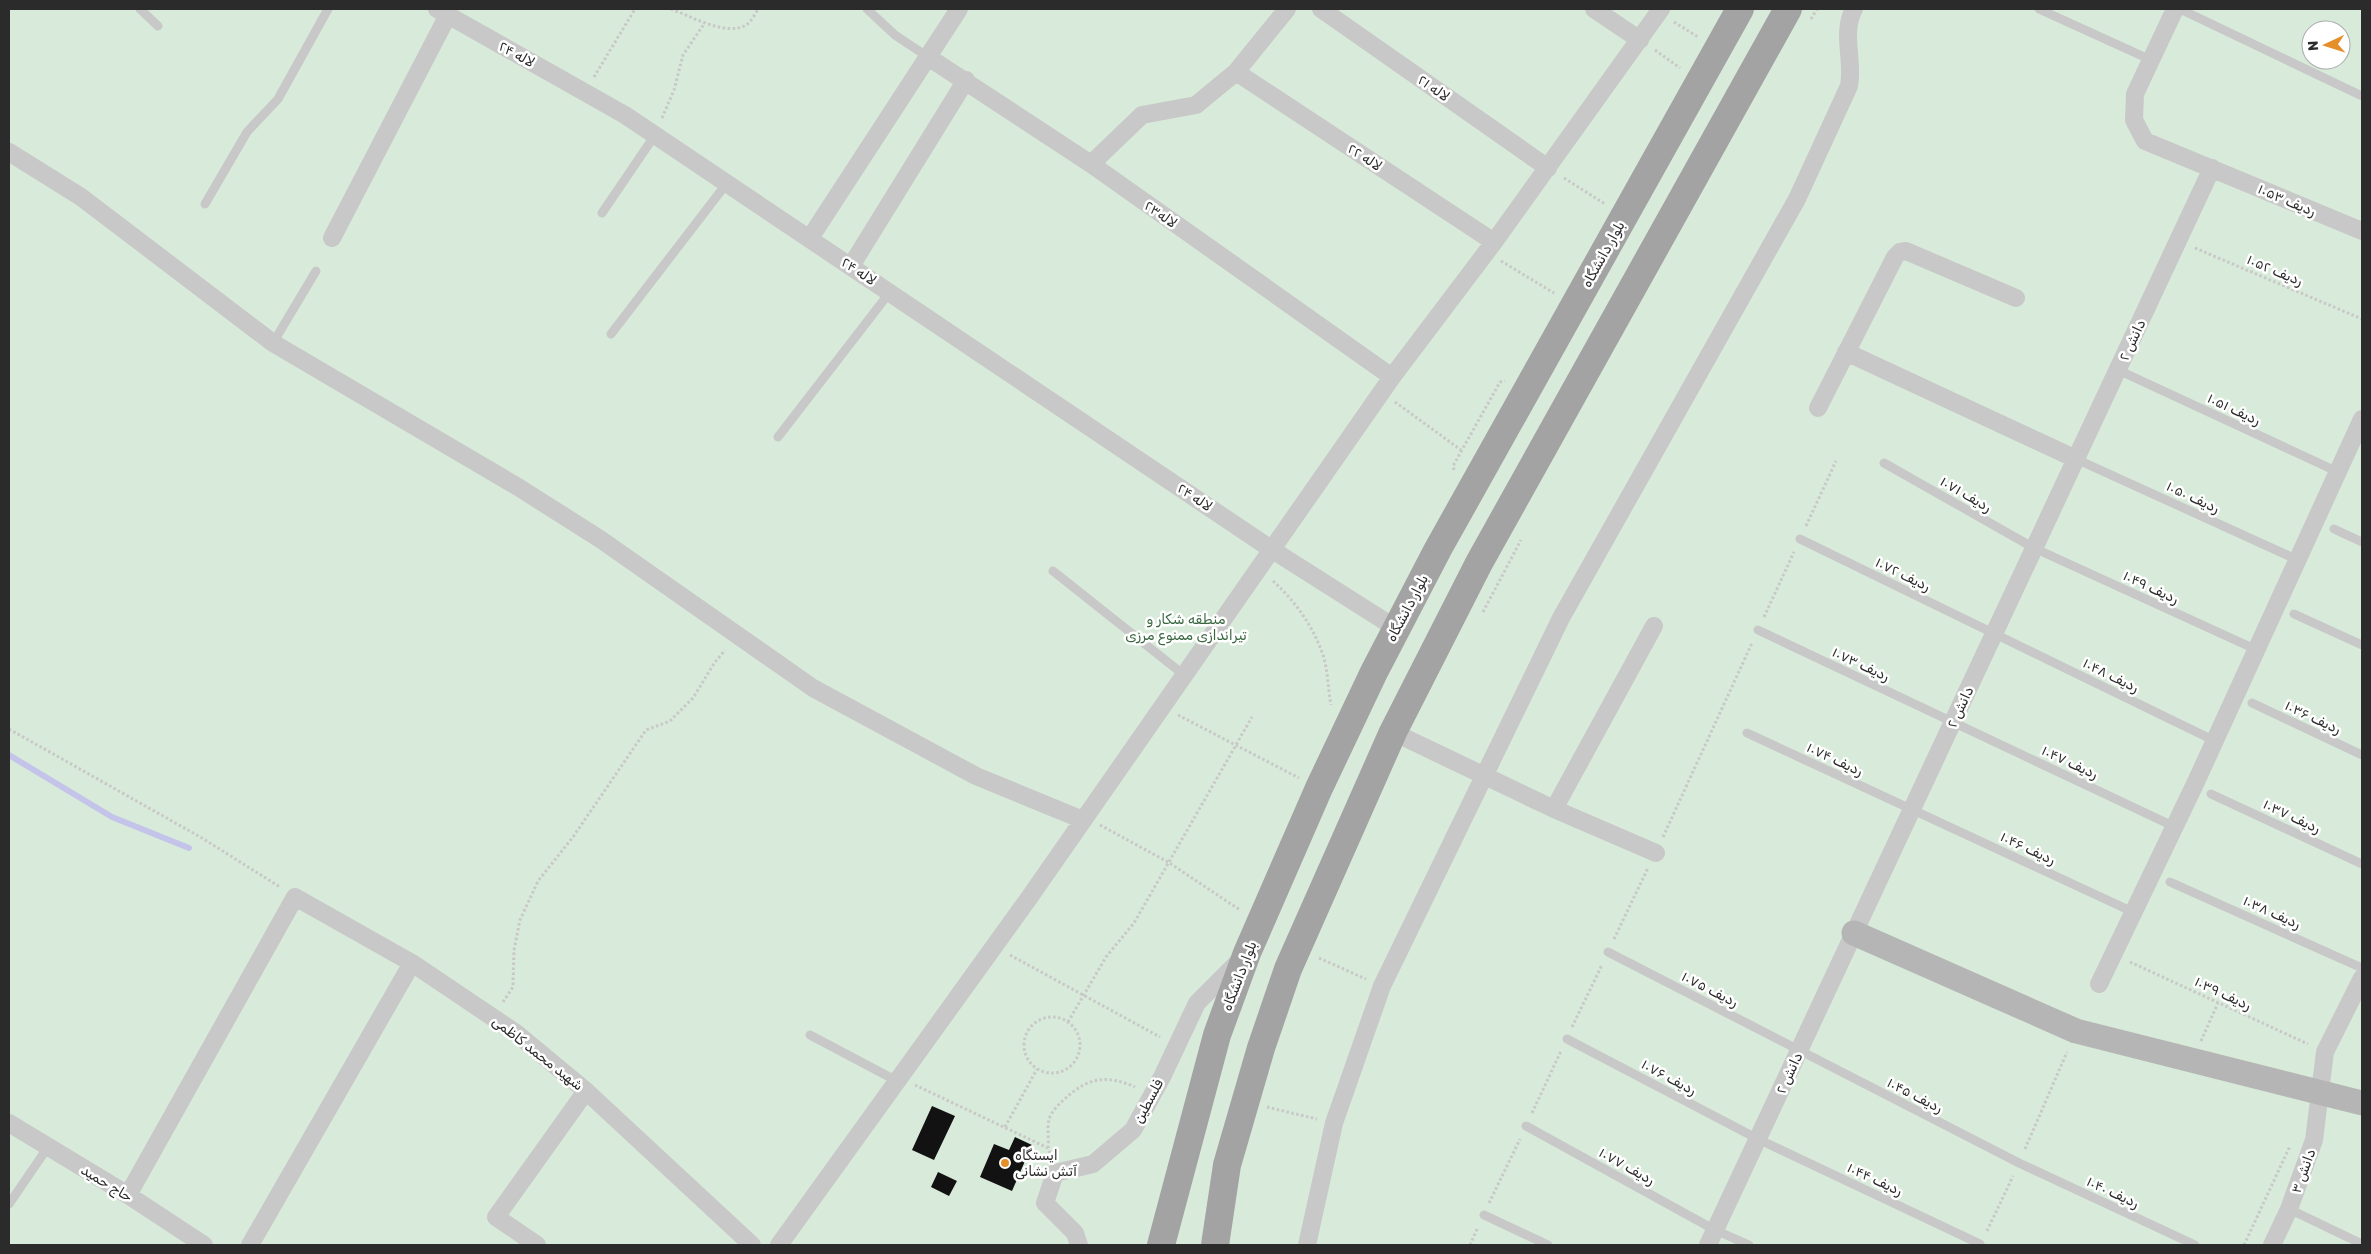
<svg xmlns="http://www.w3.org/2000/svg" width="2371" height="1254" font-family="Rubik,Vazirmatn,sans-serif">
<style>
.green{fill:#d8ead9;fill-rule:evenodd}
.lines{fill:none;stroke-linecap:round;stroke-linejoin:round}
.stream{stroke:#c4c4ea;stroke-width:6}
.building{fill:#121212}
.path{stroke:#c8c8c8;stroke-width:3;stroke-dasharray:2.5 2.5;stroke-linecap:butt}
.lane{stroke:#c8c8c8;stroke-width:9}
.street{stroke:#c8c8c8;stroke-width:18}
.secondary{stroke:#b5b5b5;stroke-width:25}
.primary{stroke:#a3a3a3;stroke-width:28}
.poi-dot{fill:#e58f2b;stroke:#fff;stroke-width:2}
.labels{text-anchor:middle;stroke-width:5;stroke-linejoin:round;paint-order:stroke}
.street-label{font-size:14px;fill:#2b2b2b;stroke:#fff}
.park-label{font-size:14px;fill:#396740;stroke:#fff}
.poi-label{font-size:14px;fill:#2b2b2b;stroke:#fff;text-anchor:start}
</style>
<rect width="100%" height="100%" fill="#fff"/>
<path class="green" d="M9,9h2353v1236h-2353zM2311,30h30v30h-30z"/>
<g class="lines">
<path class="stream" d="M9,755l103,62 77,31"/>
</g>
<path class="building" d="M932,1106l23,10 -21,44 -22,-10z
M1015,1137l17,8 -20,46 -32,-14 14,-33 15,6z
M938,1172l19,9 -8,15 -18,-9z"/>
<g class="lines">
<path class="path" d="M671,9c19,7 56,28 75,16 5,-3 9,-11 12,-16
M1811,19l6,-10
M1674,22l24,15
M1655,50l25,18
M594,77l41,-68
M662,118l12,-28 9,-35 21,-31
M1564,178l41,26
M2195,248l167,71
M1501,261l53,32
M1395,402l66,48
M1454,470l-1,-4 47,-84 5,-1
M1806,526l30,-65
M1273,581c22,20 40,45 50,74 5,15 5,34 8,50
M1483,612l38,-72
M1764,617l30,-65
M1178,715l121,63
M9,729l193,109 78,49
M1100,825l68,37 72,48
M1663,837l89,-194
M1614,939l34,-71
M1010,955l150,82
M1319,958l47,21
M2130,962l178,82
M503,1002l10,-15 1,-37 6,-30 18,-39 35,-44 73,-107 24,-9 23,-23 22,-36 10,-12
M1024 1045a28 28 0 1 1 56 0a28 28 0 1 1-56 0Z
M1068,1022l38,-65 28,-34 118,-206
M1572,1027l30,-62
M2201,1041l17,-38
M915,1085l133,63 3,8
M1267,1107l50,12
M1532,1113l29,-62
M1005,1127l32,-58
M1048,1148c1,-9 -1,-20 1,-28 2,-9 12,-18 19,-24 22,-19 40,-21 67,-9
M2025,1149l42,-97
M1489,1203l31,-64
M1987,1231l26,-55
M1470,1245l8,-18
M2244,1245l46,-99"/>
<path class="lane" d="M140,9l18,17
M867,9l28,26 33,22
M2039,9l112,51
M2180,9l182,87
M205,204l42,-72 31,-33 50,-90
M602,213l53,-78
M611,334l116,-151
M273,343l43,-72
M2118,370l220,102
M778,437l112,-145
M2076,459l222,101
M1884,463l150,85 223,102
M2334,529l28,13
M1800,539l415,202
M1053,571l131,104
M2294,614l68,31
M1758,630l417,197
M2252,703l110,52
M1747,733l386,179
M2211,794l151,70
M2170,882l192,86
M1608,952l411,211 176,82
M810,1035l87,46
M1567,1039l191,100 222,105
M1526,1126l189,104 34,15
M9,1204l39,-57
M2289,1209l73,35
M1484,1215l64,30"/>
<path class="street" d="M437,9l188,106 646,434 126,80
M1321,9l227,159
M1594,9l46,31
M2175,9l-40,85 -1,26 11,21 217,90
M928,57l163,107 301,213
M1236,72l258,170
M9,152l72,45 192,146 245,144 82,52 213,149 163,88 107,44
M1091,164l51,-49 54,-10 40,-33 51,-63
M332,238l116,-223
M810,238l149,-229
M851,266l115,-186
M1846,352l230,107
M1818,408l77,-151 5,-5 6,-1 110,47
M1393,732l161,77 102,44
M1554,809l100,-183
M2099,984l96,-200 167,-365
M9,1123l119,72 76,50
M128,1195l167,-298 117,66 104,70 70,58 166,154
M250,1245l162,-282
M537,1245l-41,-28 90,-126
M779,1245l250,-347 363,-521 102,-135 167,-233
M1079,1245l-4,-12 -30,-30 10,-30 38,-9 40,-34 29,-53 35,-74 43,-43
M1307,1245l27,-122 48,-137 179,-368 236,-419 52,-113c5,-26 -8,-53 5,-77
M1708,1245l504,-1077
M2272,1245l17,-36 25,-69 11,-88 37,-74"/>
<path class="secondary" d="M1854,933l222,98 286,72"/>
<path class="primary" d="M1161,1245l56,-210 30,-82 72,-165 55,-116 64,-123 302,-540
M1215,1245l12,-80 34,-117 27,-79 105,-237 86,-169 309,-554"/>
</g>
<circle class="poi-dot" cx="1005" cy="1163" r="5"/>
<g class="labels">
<g class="street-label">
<text transform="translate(517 54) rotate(29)" y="5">لاله ۲۴</text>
<text transform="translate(1434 88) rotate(35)" y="5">لاله ۲۱</text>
<text transform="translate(1365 157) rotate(33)" y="5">لاله ۲۲</text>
<text transform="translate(2287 200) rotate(23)" y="5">ردیف ۱۰۵۳</text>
<text transform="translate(1161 214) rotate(35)" y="5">لاله۲۳</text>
<text transform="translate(1603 254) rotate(-61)" y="5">بلوار دانشگاه</text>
<text transform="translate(2275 270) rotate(23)" y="5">ردیف ۱۰۵۲</text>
<text transform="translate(859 271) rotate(34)" y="5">لاله ۲۴</text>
<text transform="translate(2132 340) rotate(-65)" y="5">دانش ۲</text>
<text transform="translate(2234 409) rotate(25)" y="5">ردیف ۱۰۵۱</text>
<text transform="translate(1966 494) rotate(30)" y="5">ردیف ۱۰۷۱</text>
<text transform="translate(1195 497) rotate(34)" y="5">لاله ۲۴</text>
<text transform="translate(2193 497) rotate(25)" y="5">ردیف ۱۰۵۰</text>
<text transform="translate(1903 574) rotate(26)" y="5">ردیف ۱۰۷۲</text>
<text transform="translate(2151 587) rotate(25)" y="5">ردیف ۱۰۴۹</text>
<text transform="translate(1407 608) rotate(-62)" y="5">بلوار دانشگاه</text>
<text transform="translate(1861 664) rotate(25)" y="5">ردیف ۱۰۷۳</text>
<text transform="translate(2111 675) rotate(26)" y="5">ردیف ۱۰۴۸</text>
<text transform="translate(1960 707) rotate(-65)" y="5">دانش ۲</text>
<text transform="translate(2313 717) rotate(25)" y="5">ردیف ۱۰۳۶</text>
<text transform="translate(1835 759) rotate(25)" y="5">ردیف ۱۰۷۴</text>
<text transform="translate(2070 762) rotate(25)" y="5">ردیف ۱۰۴۷</text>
<text transform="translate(2292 816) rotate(25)" y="5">ردیف ۱۰۳۷</text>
<text transform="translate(2028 848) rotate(25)" y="5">ردیف ۱۰۴۶</text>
<text transform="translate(2272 912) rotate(24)" y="5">ردیف ۱۰۳۸</text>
<text transform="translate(1239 976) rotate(-69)" y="5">بلوار دانشگاه</text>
<text transform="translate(1710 989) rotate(27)" y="5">ردیف ۱۰۷۵</text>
<text transform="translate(2223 993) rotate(25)" y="5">ردیف ۱۰۳۹</text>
<text transform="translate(538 1053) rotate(38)" y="5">شهید محمد کاظمی</text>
<text transform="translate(1789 1073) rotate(-65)" y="5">دانش ۲</text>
<text transform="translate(1669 1077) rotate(28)" y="5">ردیف ۱۰۷۶</text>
<text transform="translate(1915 1095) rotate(27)" y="5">ردیف ۱۰۴۵</text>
<text transform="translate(1148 1101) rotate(-62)" y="5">فلسطین</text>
<text transform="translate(1627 1166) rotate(29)" y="5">ردیف ۱۰۷۷</text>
<text transform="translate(2303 1171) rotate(-70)" y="5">دانش ۳</text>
<text transform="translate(1875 1179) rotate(25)" y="5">ردیف ۱۰۴۴</text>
<text transform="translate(107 1183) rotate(31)" y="5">حاج حمید</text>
<text transform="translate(2113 1192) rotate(25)" y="5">ردیف ۱۰۴۰</text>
</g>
<g class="park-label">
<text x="1186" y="624">منطقه شکار و<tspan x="1186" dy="16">تیراندازی ممنوع مرزی</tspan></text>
</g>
<g class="poi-label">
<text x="1015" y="1160">ایستگاه<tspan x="1015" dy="16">آتش نشانی</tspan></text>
</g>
</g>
<rect width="2371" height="1254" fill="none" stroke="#2b2b2b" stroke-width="20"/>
<g transform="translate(2326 45) rotate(266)"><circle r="24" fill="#ffffff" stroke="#aaaaaa"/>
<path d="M0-4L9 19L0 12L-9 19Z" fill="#e58f2b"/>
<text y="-8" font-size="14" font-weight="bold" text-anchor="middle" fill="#2b2b2b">N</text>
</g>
</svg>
